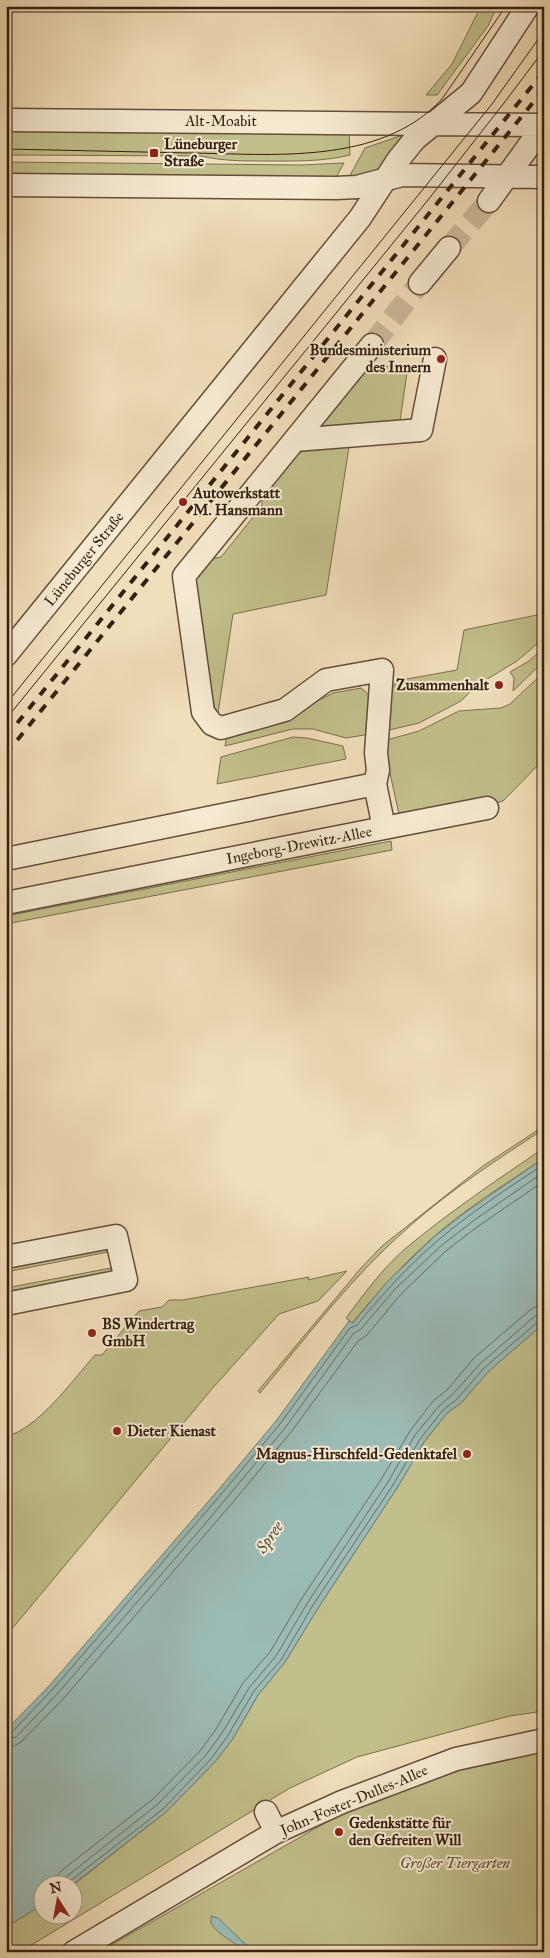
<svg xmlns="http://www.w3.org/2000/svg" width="550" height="1958" font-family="'IM FELL Great Primer',serif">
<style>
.green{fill:#c1bf8b;stroke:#7a6e4d}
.water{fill:#9cbbb6;stroke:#727c73}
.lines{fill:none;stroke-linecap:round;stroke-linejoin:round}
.shore{stroke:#686c62;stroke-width:1}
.minor-tunnel{stroke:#cbb898;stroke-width:22;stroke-dasharray:22 11;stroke-linecap:butt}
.minor-casing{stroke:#634e3a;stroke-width:25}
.minor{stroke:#f6ead2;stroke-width:22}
.tram{stroke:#341e0f;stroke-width:1}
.rail{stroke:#341e0f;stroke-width:4;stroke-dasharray:9 9;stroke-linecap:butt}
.poi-dot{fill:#8f2418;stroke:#f6ead2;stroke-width:2}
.labels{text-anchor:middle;stroke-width:4;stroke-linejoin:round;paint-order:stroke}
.street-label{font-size:15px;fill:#341e0f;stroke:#f6ead2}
.poi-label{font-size:15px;font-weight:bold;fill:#341e0f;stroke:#f6ead2;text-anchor:start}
.park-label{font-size:15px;font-style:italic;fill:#5e4e34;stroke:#f6ead2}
.water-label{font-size:16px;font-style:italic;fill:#534d41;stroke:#f6ead2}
</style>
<rect width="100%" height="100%" fill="#f1deba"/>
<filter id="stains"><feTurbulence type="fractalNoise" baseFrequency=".004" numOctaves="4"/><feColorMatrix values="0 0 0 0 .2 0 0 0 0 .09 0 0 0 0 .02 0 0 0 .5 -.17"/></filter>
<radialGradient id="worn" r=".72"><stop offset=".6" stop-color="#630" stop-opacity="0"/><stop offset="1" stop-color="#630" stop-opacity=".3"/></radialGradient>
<path class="green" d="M481,6h16l-9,20 -51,69h-11l26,-31z
M6,129l343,3 1,23c-28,7 -57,6 -86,6 -21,0 -42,0 -63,-5l-195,-1z
M400,136l4,3 -25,32 -31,8 17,-31z
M6,162l295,3 43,-2 -9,16 -329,-3z
M408,366l-8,55 -81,11 -1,-6 48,-59z
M349,447l-23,148 -93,19 -15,99 -4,1 -21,-132 18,-23 10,-2 41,-51v-12l30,-37 11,-6z
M544,606v32l-27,23 -41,25 -15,15 -42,22 -34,8 5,-37 6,-13 61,-11 7,-40 78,-16z
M544,648v13l-31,30 1,-13 -4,-6 19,-11z
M544,672v87l-41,42 -101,27 -19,-87 36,-10 40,-20 42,-3 9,-4z
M361,688c17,11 10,27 9,46l-24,4 -33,-9h-20l-68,17 2,-12 57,-16 49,-25z
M293,737l14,1 36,8 3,13 -129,25 4,-27z
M391,841l1,9 -386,74v-8z
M544,1126v3c-46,30 -92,60 -133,96 -57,49 -103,110 -151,168l-2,-2 103,-123 21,-22 101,-80z
M544,1148v10c-32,22 -65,42 -95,66 -36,29 -67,63 -97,99l-6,-5c18,-24 36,-49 59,-69 44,-37 92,-69 139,-101z
M105,1248l3,4 -102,20v-8z
M111,1268v5l-105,23v-8z
M347,1271l-29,30 -39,13 -68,76 -205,246v-200c30,-5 68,-57 89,-81h7l37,-44 23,-4 7,-7h14l126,-23 -1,3z
M544,1323v388l-34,5 -27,7 -126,34 -67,31 -270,164h-14v-25l36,-22v11h30v-30l94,-74 48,-49 18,-23 26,-45 27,-33 33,-54 79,-120 27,-46 23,-29 14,-10 27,-31z
M544,1751v201h-445l247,-141 116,-42z"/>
<path class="water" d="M544,1158v165l-56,49 -27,31 -14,10 -23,29 -27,46 -79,120 -33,54 -27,33 -26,45 -18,23 -48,49 -94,73 -30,1v19l-36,22v-197l43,-44 170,-197 57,-68 73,-100 4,2 34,-41 48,-46 31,-24z
M211,1916l7,2 28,27 12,7h-13c-11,-11 -26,-16 -34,-29z"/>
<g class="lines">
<path class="shore" d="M6,1734l6,-2 41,-43 170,-197 57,-68 70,-96 7,-3c29,-35 60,-69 96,-97 29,-23 60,-43 91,-64
M6,1740l10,-3 42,-44 141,-162 86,-103 68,-94 8,-5 34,-40 47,-44 31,-24 71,-49
M6,1747l8,-1 7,-4 43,-44 170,-197 57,-69 67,-91 9,-6 34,-41 46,-44 30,-23 67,-46
M54,1886l2,-9 5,-6 92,-72 47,-48 16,-22 27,-46 27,-31 32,-54 80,-120 28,-47 23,-30 15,-12 26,-31 56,-48 7,-4h7
M61,1886l5,-9 92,-73 48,-49 16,-22 27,-45 27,-32 32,-54 80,-120 27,-47 24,-29 14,-12 27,-30 55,-48 9,-3
M68,1886l2,-5 93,-72 47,-49 17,-23 27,-46 27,-31 32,-55 80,-120 27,-46 23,-29 14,-11 27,-31 55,-47 5,-2"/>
<path class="minor-tunnel" d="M449,248l40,-47
M372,345l48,-62"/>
<g class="minor-casing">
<path id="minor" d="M6,120l538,5
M6,185l330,3 21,-1 45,-12 142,2
M489,201l55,-76
M420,283l29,-35
M372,345l-188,231 19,136 9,12 9,4 64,-18 41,-30 56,-10 -6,83 2,17 -3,14
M295,440l126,-10 14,-71
M6,655l354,-437 38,-58 17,-21 56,-46 57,-87
M384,828l103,-20
M6,859l369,-75 9,44 -378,75
M6,1257l110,-21 10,44 -120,24
M266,1812l10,20
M74,1952l202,-120 66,-30 114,-43 88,-19"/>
</g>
<use href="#minor" class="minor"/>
<path class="tram" d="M6,149c61,1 122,3 183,4 82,1 191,13 253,-54l64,-93
M6,704l486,-600 52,-73
M6,719l422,-519 76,-97 40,-53"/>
<path class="rail" d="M6,737l538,-666
M6,754l538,-665"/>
</g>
<g class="poi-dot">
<rect x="149" y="148" width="10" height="10" rx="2.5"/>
<circle cx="441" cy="359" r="5"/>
<circle cx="183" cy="502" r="5"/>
<circle cx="499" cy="685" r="5"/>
<circle cx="92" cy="1333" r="5"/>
<circle cx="117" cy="1431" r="5"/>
<circle cx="467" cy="1454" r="5"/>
<circle cx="339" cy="1832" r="5"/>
</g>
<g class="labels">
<g class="street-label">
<text x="221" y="126">Alt-Moabit</text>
<text transform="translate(84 559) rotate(-51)" y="5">Lüneburger Straße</text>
<text transform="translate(299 845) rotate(-11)" y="5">Ingeborg-Drewitz-Allee</text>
<text transform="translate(354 1800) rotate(-23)" y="5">John-Foster-Dulles-Allee</text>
</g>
<g class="poi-label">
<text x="164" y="149">Lüneburger<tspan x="164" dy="17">Straße</tspan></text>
<text x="431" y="355" text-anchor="end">Bundesministerium<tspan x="431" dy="17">des Innern</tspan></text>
<text x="193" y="498">Autowerkstatt<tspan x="193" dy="17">M. Hansmann</tspan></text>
<text x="489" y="690" text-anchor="end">Zusammenhalt</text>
<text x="102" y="1329">BS Windertrag<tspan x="102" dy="17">GmbH</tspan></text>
<text x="127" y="1436">Dieter Kienast</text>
<text x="457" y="1459" text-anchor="end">Magnus-Hirschfeld-Gedenktafel</text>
<text x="349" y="1828">Gedenkstätte für<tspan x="349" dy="17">den Gefreiten Will</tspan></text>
</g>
<g class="park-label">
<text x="455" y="1868">Großer Tiergarten</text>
</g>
<g class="water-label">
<text transform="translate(269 1537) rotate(-55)" y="6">Spree</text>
</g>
</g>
<rect width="550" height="1958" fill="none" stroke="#f1deba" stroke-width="25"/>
<rect x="8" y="8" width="535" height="1943" fill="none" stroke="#341e0f" stroke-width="2.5"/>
<rect x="12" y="12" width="525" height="1933" fill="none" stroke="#341e0f"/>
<g transform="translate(58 1900) rotate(349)"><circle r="24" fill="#f6ead2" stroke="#a89884"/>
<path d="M0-4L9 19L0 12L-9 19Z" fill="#8f2418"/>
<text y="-8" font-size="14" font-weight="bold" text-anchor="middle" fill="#341e0f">N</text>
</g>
<rect width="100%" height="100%" filter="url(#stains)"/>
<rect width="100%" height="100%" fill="url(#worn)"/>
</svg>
